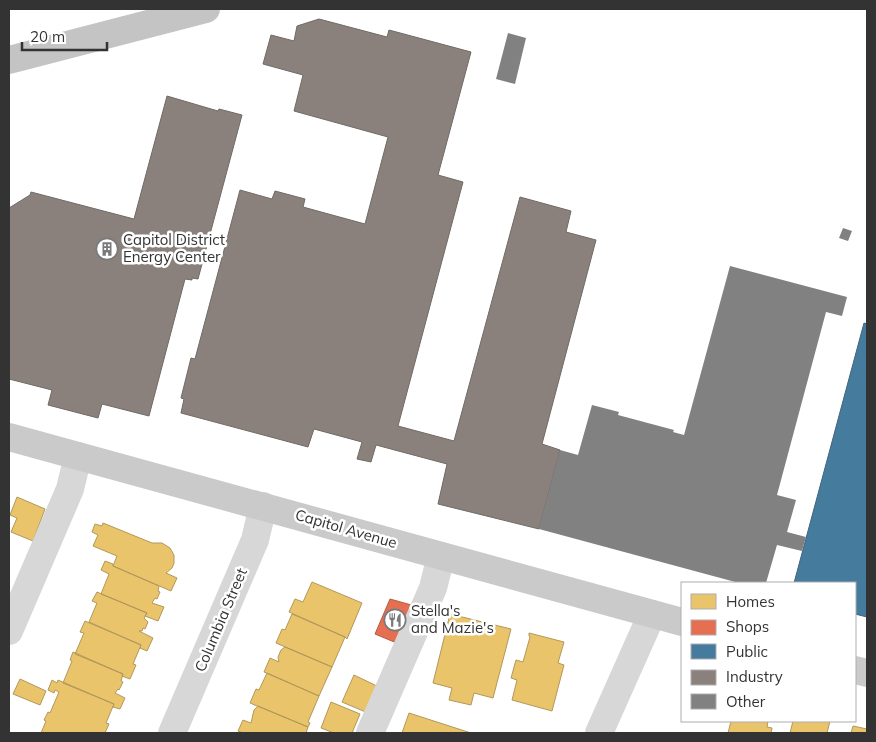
<svg xmlns="http://www.w3.org/2000/svg" width="876" height="742" font-family="Mulish,sans-serif">
<style>
.homes{fill:#e9c46a;stroke:#b2985a}
.shops{fill:#e76f51;stroke:#b15d48}
.public{fill:#457b9d;stroke:#40657d}
.industry{fill:#8a817c;stroke:#706a66}
.building{fill:#818181}
.lines{fill:none;stroke-linecap:round;stroke-linejoin:round}
.minor{stroke:#d7d7d7;stroke-width:28}
.major{stroke:#cacaca;stroke-width:28}
.highway{stroke:#c4c4c4;stroke-width:28}
.labels{text-anchor:middle;stroke-width:5;stroke-linejoin:round;paint-order:stroke}
.poi-label{font-size:15px;fill:#333;stroke:#fff;text-anchor:start}
.street-label{font-size:15px;fill:#333;stroke:#fff}
</style>
<rect width="100%" height="100%" fill="#fff"/>
<path class="homes" d="M17,497l28,12 -12,32 -22,-9 6,-14 -7,-3z
M103,523l49,20h10l8,5 4,7v8l-2,5 -6,5 11,5 -6,13 -58,-25 4,-10 -24,-10 5,-11 -6,-3 3,-8 7,2z
M105,561l8,3v2l46,20 -1,5 2,1 -3,7 -2,-1 -3,5 12,4 -6,14 -13,-5 2,-3 -46,-19 8,-20 -8,-4z
M312,582l50,21 -15,36 -2,-2 -56,-25 6,-13 8,3z
M97,592l50,21 -3,5 4,4 -3,7 -2,-1 -1,3h-3l14,7 -6,13 -7,-3 1,-3 -52,-23 8,-19 -5,-2z
M292,614l53,23 -13,30 -56,-24 6,-14 3,1z
M450,614l61,15 -18,69 -19,-5 -3,12 -22,-5 3,-12 -19,-5z
M85,621l56,24 -8,19 3,1 -6,14 -8,-3 1,-2 -48,-20 9,-21 -4,-1z
M529,633l35,9 -6,21 6,2 -12,46 -40,-11 5,-20 -6,-2 5,-18 7,2 7,-25 -1,-1z
M285,647l47,20 -13,29 -55,-24 6,-14 9,4 -1,-5 3,-7z
M73,652l50,22 -2,7 2,1 -4,8 -1,-1 -3,4 10,5 -5,11 -7,-2 1,-3 -51,-21 9,-22 -2,-1z
M267,673l52,23 -11,26 2,1 -2,4 -58,-24 6,-14 3,1z
M354,675l25,12 -11,26 -26,-11z
M20,679l26,12 -6,14 -27,-11z
M52,680l5,3 1,-3 56,24 -8,19 3,1 -4,9h-64l5,-12 -2,-1 4,-8 2,1 9,-21 -4,-2 -1,3 -6,-3z
M331,702l29,12 -8,19h-18l-13,-5z
M258,706l50,21 -2,6h-63l-5,-2 5,-11 8,3 3,-13z
M409,713l62,20h-69z
M731,721h37l-1,6 5,1 -1,5h-43z
M793,721h37l-3,12h-37z
M853,726l14,3v4h-16z"/>
<path class="shops" d="M390,599l25,7 -16,38 -24,-10z"/>
<path class="public" d="M864,323l3,1v293l-12,-3v-31h-61z"/>
<path class="industry" d="M319,19l68,18 2,-7 82,22 -33,123 25,7 -65,244 56,15 66,-244 51,14 -5,21 30,8 -54,204 18,6 -21,79 -101,-25 9,-40 -71,-19 -5,17 -14,-3 5,-17 -48,-13 -6,18 -127,-34 3,-14 -3,-1 10,-40 4,1 45,-169 32,9 3,-8 30,8 -2,8 62,17 23,-87 -94,-26 9,-36 -40,-11 8,-29 23,6 3,-15z
M167,96l51,15 1,-2 23,6 -44,164 -6,-1v2l-7,-1 -36,137 -47,-12 -4,14 -50,-13 4,-15 -43,-11v-171l21,-13 1,-3 103,27z"/>
<path class="building" d="M508,33l18,5 -11,46 -19,-5z
M843,228l9,3 -4,10 -9,-3z
M730,266l117,31 -5,19 -16,-4 -49,183 19,5 -9,32 19,5 -4,14 -25,-6 -11,38h-27l-200,-54 21,-79 18,5 14,-50 27,7 -1,3 56,15 -1,2 11,3z"/>
<g class="lines">
<path class="minor" d="M9,631l61,-142 8,-33
M172,733l83,-193 8,-34
M370,733l63,-145 8,-32
M599,733l53,-119"/>
<path class="major" d="M9,437l673,185
M855,670l12,3"/>
<path class="highway" d="M9,60l197,-51"/>
</g>
<defs>
<g id="building-ring" transform="scale(1.125)"><circle r="9.5" fill="#fff" stroke="#7a7a7a" stroke-width="1.5"/><path d="M-4-6H4V6H1V3H-1V6H-4ZM-2.5-4.3h1.7v1.8h-1.7ZM.8-4.3h1.7v1.8H.8ZM-2.5-1h1.7V.8h-1.7ZM.8-1h1.7V.8H.8Z" fill="#7a7a7a"/></g>
<g id="restaurant-ring" transform="scale(1.125)"><circle r="9.5" fill="#fff" stroke="#7a7a7a" stroke-width="1.5"/><path d="M-5-6h1v4h1v-4h1v4h1v-4h1v5L-1.5 .5V6h-2V.5L-5-1ZM5-6V6H3V1.5H1.5Q1.5-4 5-6Z" fill="#7a7a7a"/></g>
</defs>
<g fill-rule="evenodd">
<use href="#building-ring" x="107" y="249"/>
<use href="#restaurant-ring" x="395" y="620"/>
</g>
<g class="labels">
<g class="poi-label">
<text x="123" y="245">Capitol District<tspan x="123" dy="17">Energy Center</tspan></text>
<text x="411" y="616">Stella's<tspan x="411" dy="17">and Mazie's</tspan></text>
</g>
<g class="street-label">
<text transform="translate(346 529) rotate(16)" y="5">Capitol Avenue</text>
<text transform="translate(221 620) rotate(-67)" y="5">Columbia Street</text>
</g>
</g>
<rect width="876" height="742" fill="none" stroke="#333333" stroke-width="20"/>
<rect x="681" y="582" width="175" height="140" fill="#ffffff" stroke="#adadad"/>
<rect x="691" y="594" width="25" height="15" fill="#e9c46a" stroke="#adadad"/>
<text x="726" y="607" font-size="15" fill="#333333">Homes</text>
<rect x="691" y="620" width="25" height="15" fill="#e76f51" stroke="#adadad"/>
<text x="726" y="632" font-size="15" fill="#333333">Shops</text>
<rect x="691" y="644" width="25" height="15" fill="#457b9d" stroke="#adadad"/>
<text x="726" y="657" font-size="15" fill="#333333">Public</text>
<rect x="691" y="670" width="25" height="15" fill="#8a817c" stroke="#adadad"/>
<text x="726" y="682" font-size="15" fill="#333333">Industry</text>
<rect x="691" y="694" width="25" height="15" fill="#818181" stroke="#adadad"/>
<text x="726" y="707" font-size="15" fill="#333333">Other</text>
<path d="M22 42v8h85v-8" fill="none" stroke="#333333" stroke-width="2.5"/>
<text x="30" y="42" font-size="15" fill="#333333" stroke="#ffffff" stroke-width="4" paint-order="stroke">20 m</text>
</svg>
